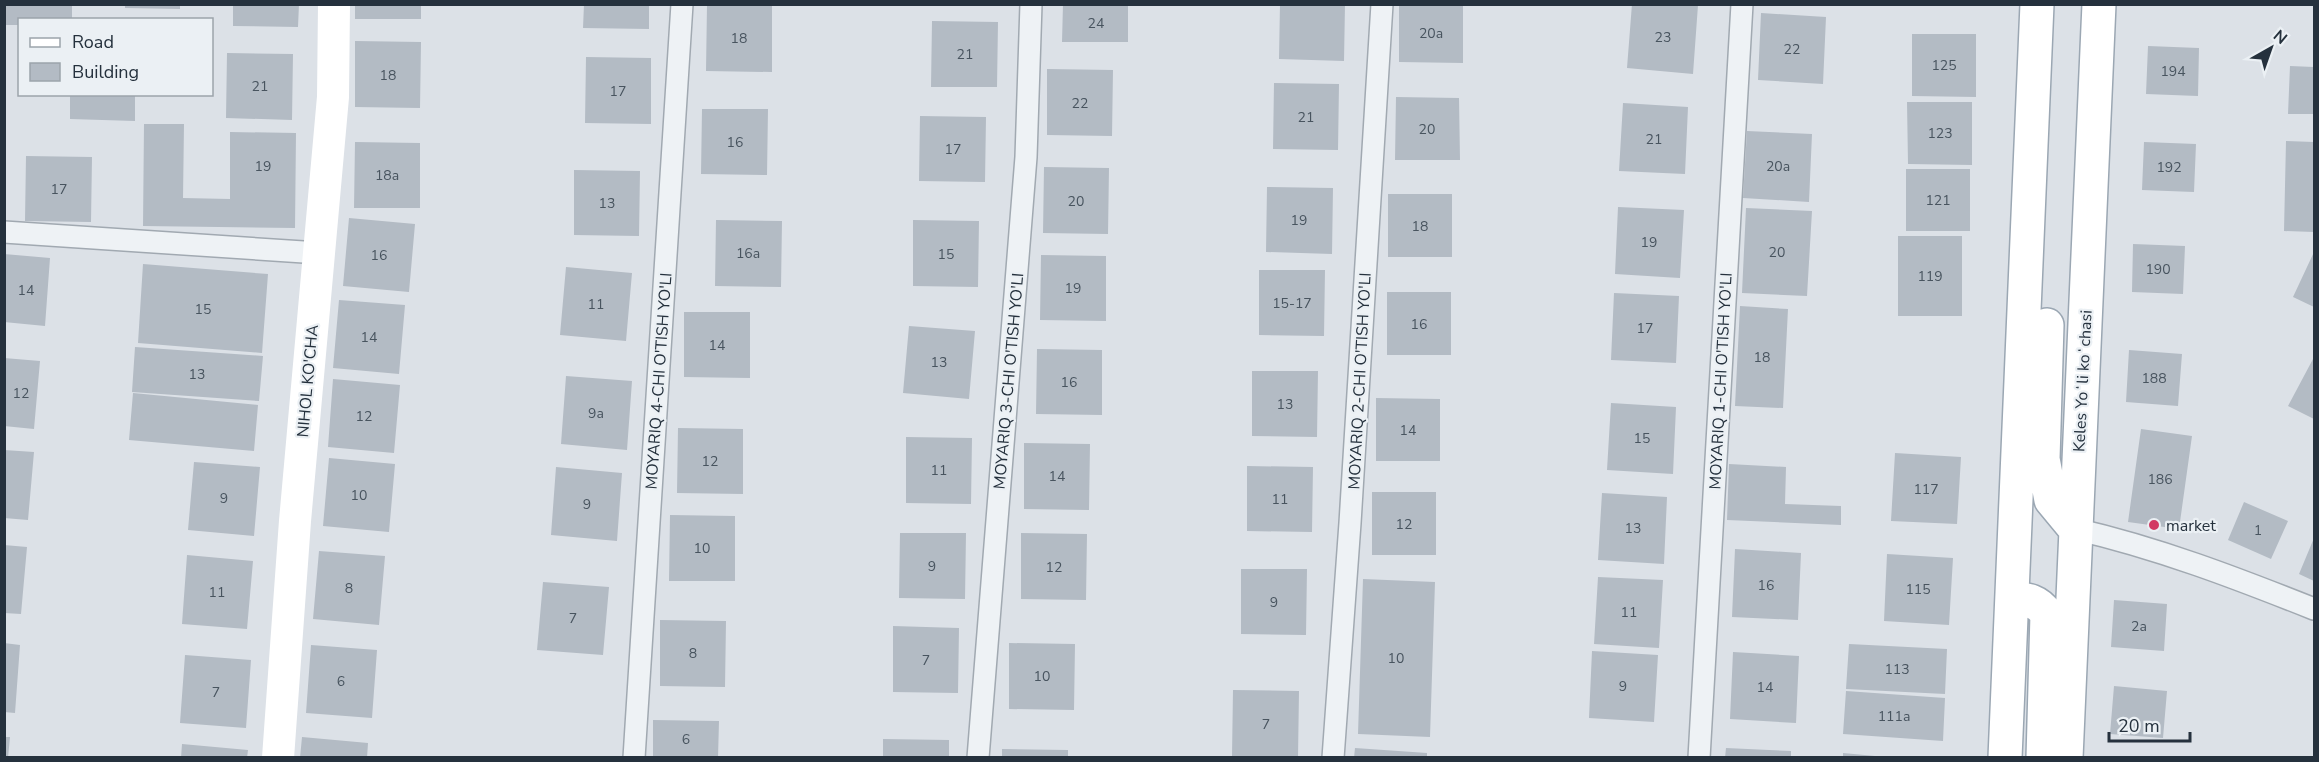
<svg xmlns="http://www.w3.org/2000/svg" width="2319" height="762" font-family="'Nunito Sans',sans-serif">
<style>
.building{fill:#b3bbc4}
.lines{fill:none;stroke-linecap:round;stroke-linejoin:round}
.street-casing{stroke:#a1a9b1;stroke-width:24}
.primary-casing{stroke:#9ba7b3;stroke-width:36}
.street{stroke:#eef2f5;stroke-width:21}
.secondary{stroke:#fff;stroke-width:32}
.primary{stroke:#fff;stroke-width:33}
.poi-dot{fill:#d23a64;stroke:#ebf0f4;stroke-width:2}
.labels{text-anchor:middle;stroke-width:4.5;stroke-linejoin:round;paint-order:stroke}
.number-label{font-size:14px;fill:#48545f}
.street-label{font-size:16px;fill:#25313d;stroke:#ebf0f4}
.poi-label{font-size:16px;fill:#25313d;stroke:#ebf0f4;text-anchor:start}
</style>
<rect width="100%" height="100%" fill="#dce1e7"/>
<path class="building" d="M6,4h66v16h-52v5h-14z
M125,4h55v5l-55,-1z
M233,4h66l-1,23 -65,-1z
M355,4h66v15h-66z
M584,4h65v25l-66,-1z
M1063,4h65v38h-66z
M1280,4h65l-1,57 -65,-2z
M1399,4h64v59l-64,-1z
M1632,4l66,1 -5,69 -66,-6z
M707,5l65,1v66l-66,-1z
M1761,13l65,4 -3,67 -65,-4z
M932,21l66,1 -1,65h-66z
M1912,34h64v63l-64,-1z
M355,41l66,1 -1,66 -65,-1z
M2148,46l51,2 -1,48 -52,-2z
M227,53l66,1 -1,66 -66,-2z
M586,57l65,1v66l-66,-1z
M2290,66l24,1v47h-26z
M1047,69l66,1 -1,66 -65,-1z
M1274,83l65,1 -1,66 -65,-1z
M70,94h65v27l-65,-2z
M1396,97l63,1 1,62h-65z
M1907,102h65v63l-64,-1z
M1623,103l65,4 -3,67 -66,-3z
M702,109h66l-1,66 -66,-1z
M920,116l66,1 -1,65 -66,-1z
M144,124h40l-1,74 47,1v-67l66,1 -1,95 -152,-2z
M1747,131l65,3 -3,68 -66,-4z
M2286,141l28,1v90l-30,-1z
M355,142l65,1v65h-66z
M2144,142l52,2 -2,48 -52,-2z
M26,156l66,1 -1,65 -66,-1z
M1044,167l65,1 -1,66 -65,-1z
M1906,169h64v62h-64z
M574,170l66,1 -1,65 -65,-1z
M1267,187l66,1 -1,66 -66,-2z
M1388,194h64v63h-64z
M1618,207l66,3 -4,68 -65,-4z
M1746,208l66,3 -5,85 -65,-3z
M349,218l66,6 -6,68 -66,-6z
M716,220l66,1 -1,66 -66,-1z
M913,220l66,1 -1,66 -65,-1z
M1898,236h64v80h-64z
M2133,244l52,2 -2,48 -51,-2z
M2314,252v55l-21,-10z
M4,254l46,4 -5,68 -41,-4z
M1041,255l65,1v65l-66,-1z
M143,264l125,10 -6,79 -124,-10z
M566,267l66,6 -6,68 -66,-6z
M1259,270h66l-1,66 -65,-1z
M1387,292h64v63h-64z
M1614,293l65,3 -3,67 -65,-3z
M339,300l66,5 -6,69 -66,-6z
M1740,306l48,3 -5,99 -48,-2z
M684,312h66v66l-66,-1z
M909,326l66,5 -6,68 -66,-6z
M135,347l128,9 -4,45 -127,-9z
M1037,349l65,1v65l-66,-1z
M2129,350l53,4 -4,52 -52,-4z
M4,358l36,3 -6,68 -30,-3z
M2313,359l1,1v59l-26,-13z
M1252,371h66l-1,66 -65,-1z
M566,376l66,5 -5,69 -66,-6z
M333,379l67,6 -6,68 -66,-6z
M133,393l125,12 -4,46 -125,-11z
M1376,398l64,1v62h-64z
M1611,403l65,4 -3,67 -66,-4z
M678,428l65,1v65l-66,-1z
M2141,429l51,7 -13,93 -51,-7z
M906,437l66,1 -1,66 -65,-1z
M1024,443l66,1 -1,66 -65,-1z
M4,450l30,2 -6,68 -24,-2z
M1895,453l66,4 -4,67 -66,-3z
M329,458l66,6 -6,68 -66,-6z
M194,462l66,5 -6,69 -66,-6z
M1729,464l57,3 -1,37 56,2v19l-114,-5z
M1247,466l66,1 -1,65 -65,-1z
M556,467l66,6 -5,68 -66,-6z
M1372,492h64v63h-64z
M1602,493l65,4 -3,67 -66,-4z
M2244,502l44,19 -17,38 -43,-19z
M670,515l65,1v65h-66z
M900,533h66l-1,66 -66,-1z
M1021,533l66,1 -1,66 -65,-1z
M2314,538v43l-15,-7z
M4,545l23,2 -6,67 -17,-1z
M1735,549l66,4 -3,67 -66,-3z
M319,551l66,5 -6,69 -66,-6z
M1887,554l66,4 -4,67 -65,-4z
M187,555l66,6 -6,68 -65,-5z
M1241,569h66l-1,66 -65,-1z
M1598,577l65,3 -4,68 -65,-4z
M1363,579l72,3 -5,155 -72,-3z
M543,582l66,5 -6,68 -66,-5z
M2114,600l53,4 -3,47 -53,-4z
M660,620l66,1 -1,66 -65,-1z
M893,626l66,2 -1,65 -65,-1z
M4,643l16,2 -5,68 -11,-1z
M1009,643l66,1 -1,66 -65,-1z
M1849,644l98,5 -2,45 -99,-5z
M311,645l66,5 -5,68 -66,-5z
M1592,651l66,4 -4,67 -65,-4z
M1733,652l66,4 -3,67 -66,-4z
M185,655l66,5 -5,68 -66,-5z
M2114,686l53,5 -4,47 -53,-4z
M1233,690l66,1 -1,66 -66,-1z
M1846,691l99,7 -2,43 -100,-7z
M653,720l66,1 -1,37h-65z
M4,737h6l-2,21h-4z
M302,737l66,6 -1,15h-67z
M883,739l66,1v18h-66z
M182,744l66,6 -1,8h-66z
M1355,748l72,5v5h-73z
M1726,748l65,3v7h-66z
M1002,749l66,1v8h-66z
M1843,753l32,3v2h-32z"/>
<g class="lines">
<g class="street-casing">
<path id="street" d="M4,232l315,21
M2075,529c83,19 161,49 239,80
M634,758l48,-754
M978,758l48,-601 5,-153
M1333,758l17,-235 32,-519
M1699,758l43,-754"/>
</g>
<g class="primary-casing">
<path id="primary" d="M2047,325l-4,134 8,41 24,29
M2013,599c15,0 25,2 34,15l-4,144
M2005,758l32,-754
M2066,758l33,-754"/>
</g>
<use href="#street" class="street"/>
<path class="secondary" d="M278,758l17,-237 38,-424 1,-93"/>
<use href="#primary" class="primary"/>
</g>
<circle class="poi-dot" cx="2154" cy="525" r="6"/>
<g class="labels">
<g class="number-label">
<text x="1096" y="28">24</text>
<text x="1431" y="38">20a</text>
<text x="1663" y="42">23</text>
<text x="739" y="43">18</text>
<text x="1792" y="54">22</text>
<text x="965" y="59">21</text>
<text x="1944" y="70">125</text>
<text x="2173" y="76">194</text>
<text x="388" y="80">18</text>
<text x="260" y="91">21</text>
<text x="618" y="96">17</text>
<text x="1080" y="108">22</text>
<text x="1306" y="122">21</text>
<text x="1427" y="134">20</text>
<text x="1940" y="138">123</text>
<text x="1654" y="144">21</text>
<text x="735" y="147">16</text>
<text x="953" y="154">17</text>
<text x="263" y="171">19</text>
<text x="1778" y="171">20a</text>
<text x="2169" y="172">192</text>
<text x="387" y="180">18a</text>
<text x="59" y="194">17</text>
<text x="1938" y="205">121</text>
<text x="1076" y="206">20</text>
<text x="607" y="208">13</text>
<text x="1299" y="225">19</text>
<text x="1420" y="231">18</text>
<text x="1649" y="247">19</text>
<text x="1777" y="257">20</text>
<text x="748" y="258">16a</text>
<text x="946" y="259">15</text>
<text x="379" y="260">16</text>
<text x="2158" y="274">190</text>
<text x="1930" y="281">119</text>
<text x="1073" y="293">19</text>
<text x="26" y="295">14</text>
<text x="1292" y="308">15-17</text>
<text x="596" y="309">11</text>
<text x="203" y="314">15</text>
<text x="1419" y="329">16</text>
<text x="1645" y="333">17</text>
<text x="369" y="342">14</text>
<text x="717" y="350">14</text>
<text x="1762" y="362">18</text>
<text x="939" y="367">13</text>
<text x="197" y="379">13</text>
<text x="2154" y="383">188</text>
<text x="1069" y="387">16</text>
<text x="21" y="398">12</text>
<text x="1285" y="409">13</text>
<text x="596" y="418">9a</text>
<text x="364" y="421">12</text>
<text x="1408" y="435">14</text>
<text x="1642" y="443">15</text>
<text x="710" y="466">12</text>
<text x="939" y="475">11</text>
<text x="1057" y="481">14</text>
<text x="2160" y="484">186</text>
<text x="1926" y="494">117</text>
<text x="359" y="500">10</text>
<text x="224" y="503">9</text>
<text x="1280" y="504">11</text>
<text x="587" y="509">9</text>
<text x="1404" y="529">12</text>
<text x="1633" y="533">13</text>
<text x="2258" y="535">1</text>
<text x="702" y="553">10</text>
<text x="932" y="571">9</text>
<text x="1054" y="572">12</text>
<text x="1766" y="590">16</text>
<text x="349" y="593">8</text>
<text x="1918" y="594">115</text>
<text x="217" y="597">11</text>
<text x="1274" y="607">9</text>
<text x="1629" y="617">11</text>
<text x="573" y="623">7</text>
<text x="2139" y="631">2a</text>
<text x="693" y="658">8</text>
<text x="1396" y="663">10</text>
<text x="926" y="665">7</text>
<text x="1897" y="674">113</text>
<text x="1042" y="681">10</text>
<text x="341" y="686">6</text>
<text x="1623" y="691">9</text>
<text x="1765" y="692">14</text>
<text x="216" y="697">7</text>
<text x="1894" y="721">111a</text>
<text x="1266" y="729">7</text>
<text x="686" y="744">6</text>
</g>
<g class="street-label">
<text transform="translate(307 381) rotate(-85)" y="6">NIHOL KO'CHA</text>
<text transform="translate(658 381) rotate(-86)" y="6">MOYARIQ 4-CHI O'TISH YO'LI</text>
<text transform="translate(1008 381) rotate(-85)" y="6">MOYARIQ 3-CHI O'TISH YO'LI</text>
<text transform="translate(1359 381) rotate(-87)" y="6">MOYARIQ 2-CHI O'TISH YO'LI</text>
<text transform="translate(1720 381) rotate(-87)" y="6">MOYARIQ 1-CHI O'TISH YO'LI</text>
<text transform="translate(2082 381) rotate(-87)" y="6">Keles Yoʻli koʻchasi</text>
</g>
<g class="poi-label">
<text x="2166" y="531">market</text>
</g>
</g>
<rect width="2319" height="762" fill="none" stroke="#25313d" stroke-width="12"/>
<rect x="18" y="18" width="195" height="78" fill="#ebf0f4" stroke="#9ca4ab" stroke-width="1.5"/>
<rect x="30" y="38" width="30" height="9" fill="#ffffff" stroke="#9ca4ab" stroke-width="1.5"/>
<text x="72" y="48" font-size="18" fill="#25313d">Road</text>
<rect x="30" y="63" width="30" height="18" fill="#b3bbc4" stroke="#9ca4ab" stroke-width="1.5"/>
<text x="72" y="78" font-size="18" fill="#25313d">Building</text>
<g transform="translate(2271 48) rotate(40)" stroke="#ebf0f4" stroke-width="4.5" paint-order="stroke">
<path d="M0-4.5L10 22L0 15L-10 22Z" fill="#25313d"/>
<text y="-9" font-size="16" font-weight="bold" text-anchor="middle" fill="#25313d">N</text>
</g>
<path d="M2109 732v9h81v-9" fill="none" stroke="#25313d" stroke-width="3"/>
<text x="2118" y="732" font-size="18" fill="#25313d" stroke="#ebf0f4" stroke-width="4.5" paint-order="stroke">20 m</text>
</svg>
